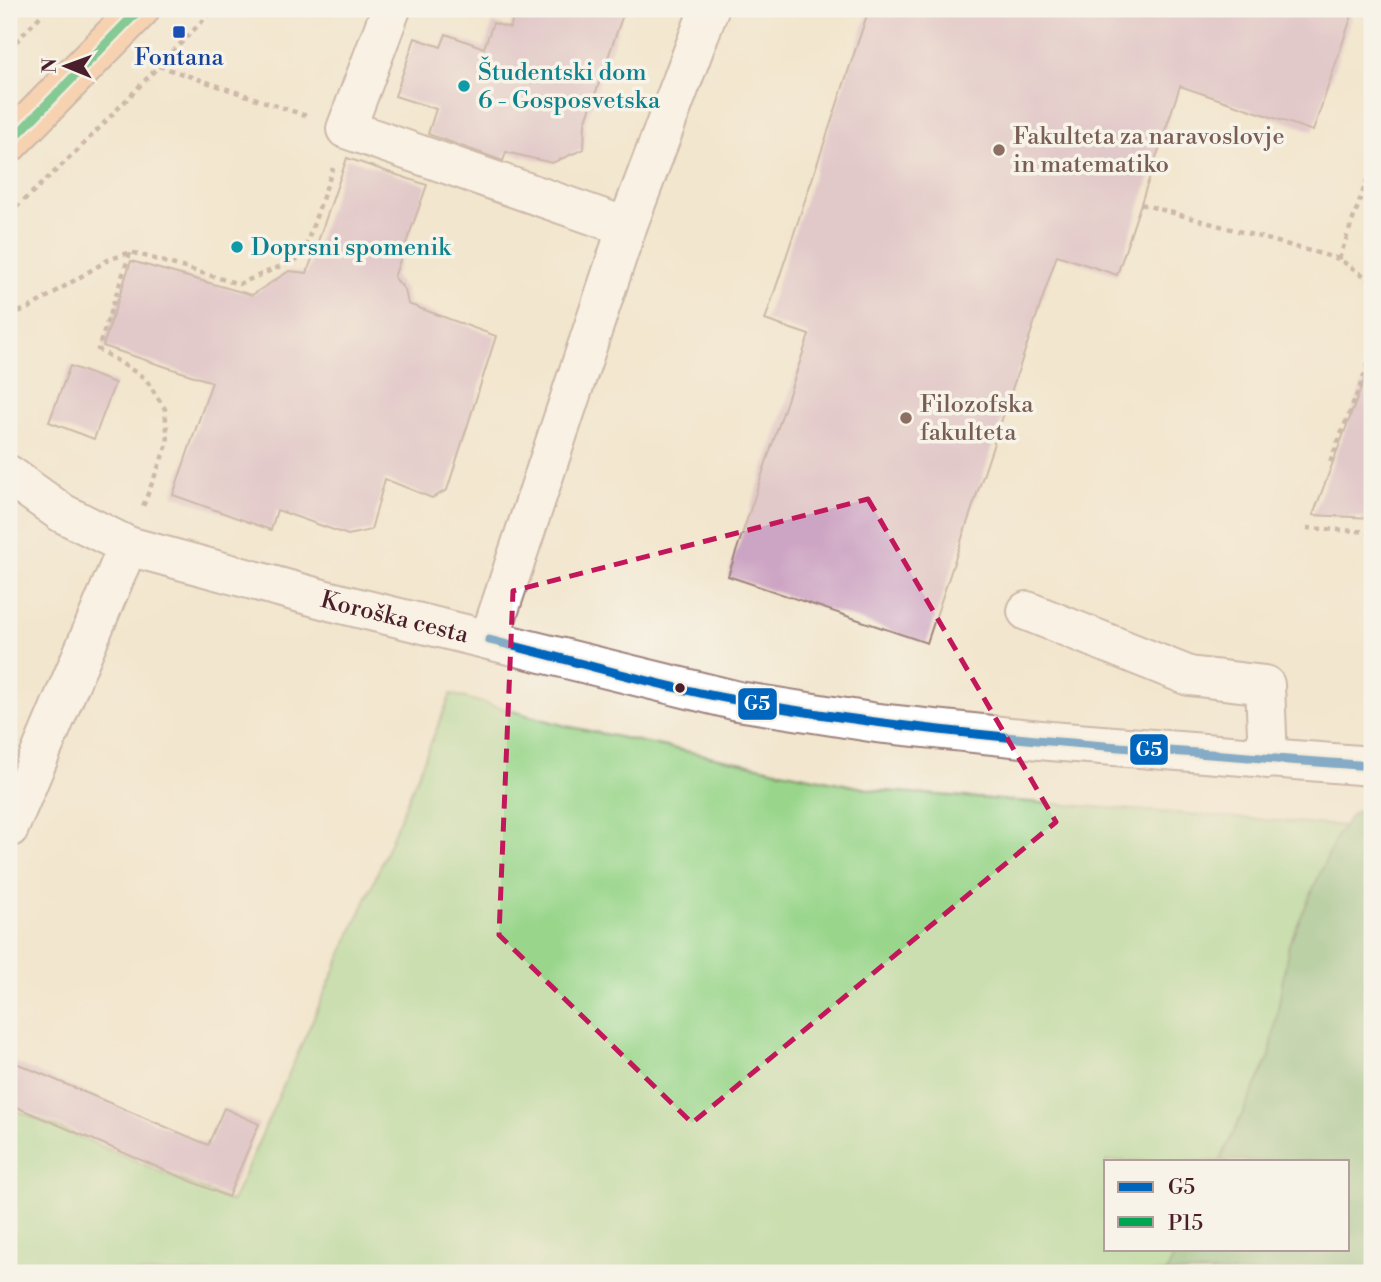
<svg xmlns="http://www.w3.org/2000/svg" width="1381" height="1282" font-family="'Libre Bodoni',serif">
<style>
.green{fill:#99d68b;stroke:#727a5b;stroke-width:2}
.forest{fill:#7ab777;stroke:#626b51;stroke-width:2}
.building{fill:#cda5c4}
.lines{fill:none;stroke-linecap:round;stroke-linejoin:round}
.minor-casing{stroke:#9e827c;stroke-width:42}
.major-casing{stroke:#9e827c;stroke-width:42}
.path{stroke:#9e827c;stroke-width:4.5;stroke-dasharray:5 5;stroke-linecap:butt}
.minor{stroke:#fff;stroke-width:38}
.major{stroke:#fbbb8d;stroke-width:38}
.bus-1-casing{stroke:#f7f3e8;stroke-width:14}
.bus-2-casing{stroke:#f7f3e8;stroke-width:14}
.bus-1{stroke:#0065bd;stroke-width:9}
.bus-2{stroke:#00a651;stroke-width:9}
.marked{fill:none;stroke:#c2185b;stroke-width:5;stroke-dasharray:14 9;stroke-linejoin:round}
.transit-dot{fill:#1a4fb4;stroke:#f7f3e8;stroke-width:2.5}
.culture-dot{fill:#0f9aa8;stroke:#f7f3e8;stroke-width:2.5}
.education-dot{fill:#8d6e63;stroke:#f7f3e8;stroke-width:2.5}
.bus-dot{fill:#4a1f2b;stroke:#f7f3e8;stroke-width:2.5}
.labels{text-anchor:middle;stroke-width:7;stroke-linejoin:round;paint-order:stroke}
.transit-label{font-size:24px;fill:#164399;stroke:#f7f3e8}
.culture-label{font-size:24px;fill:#0d838f;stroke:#f7f3e8;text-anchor:start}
.education-label{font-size:24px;fill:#785e54;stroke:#f7f3e8;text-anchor:start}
.street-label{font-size:24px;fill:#4a1f2b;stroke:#f7f3e8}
.line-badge{stroke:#f7f3e8;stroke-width:2.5}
.badge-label{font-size:19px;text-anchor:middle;font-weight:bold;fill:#fff}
</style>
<rect width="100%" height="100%" fill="#f7f3e8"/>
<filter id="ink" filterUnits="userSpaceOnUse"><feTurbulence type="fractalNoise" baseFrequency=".0143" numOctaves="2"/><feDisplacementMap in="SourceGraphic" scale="14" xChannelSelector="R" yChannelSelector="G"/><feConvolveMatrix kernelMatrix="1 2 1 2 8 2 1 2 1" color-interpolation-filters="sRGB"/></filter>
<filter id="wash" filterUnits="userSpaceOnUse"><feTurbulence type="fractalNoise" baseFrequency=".00686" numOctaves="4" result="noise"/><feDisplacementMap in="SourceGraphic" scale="28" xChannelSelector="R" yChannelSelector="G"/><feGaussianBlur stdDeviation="1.57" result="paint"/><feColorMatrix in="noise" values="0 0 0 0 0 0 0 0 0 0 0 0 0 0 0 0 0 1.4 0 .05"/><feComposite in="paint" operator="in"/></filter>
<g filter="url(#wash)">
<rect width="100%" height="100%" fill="#f2e6ce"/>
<path class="green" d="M451,694l115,32 307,64 470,36 -54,118 -19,112 -50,105h-114v88h72l-12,24h-1157v-166l223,95 143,-323z"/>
<path class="forest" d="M1372,802v471h-206l12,-24h170v-88h-128l50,-105 19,-112 47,-107 16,-23z"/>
<g id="blocks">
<path class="building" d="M516,9h109l-40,114 -1,26 -32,14 -46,-11 -3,9 -75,-27 8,-25 -41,-13 20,-58 26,9 5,-13 38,14 9,-25 17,5z
M869,9h485l-41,122 -133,-45 -63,189 -60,-20 -130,388 -199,-67 81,-241 -44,-15z
M347,158l80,27 -33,92 11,13 3,14 88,32 -49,154 -15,8 -47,-19 -14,51 -23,5 -71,-25 -6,20 -98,-35 39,-113 -109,-36 28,-85 121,34 37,-24 18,2z
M70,366l45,17 -21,56 -45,-17z
M1369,367h3v151l-59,-3z
M9,1060l199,85 16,-37 35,16 -31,73 -219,-93z"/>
</g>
</g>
<g filter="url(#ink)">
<use href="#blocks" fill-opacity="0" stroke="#9e827c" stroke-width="2"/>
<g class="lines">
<g class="minor-casing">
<g id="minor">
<path d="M391,9l-45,120 281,98"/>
<path id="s1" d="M9,475l53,38 66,33 202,55 408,100 139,22 173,18 322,25"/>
<path d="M1027,611l162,65 76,9 3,74"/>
<path d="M489,640l138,-413 82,-218"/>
<path d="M9,828l119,-282"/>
</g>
</g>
<g class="major-casing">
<path id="major" d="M9,143l131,-134"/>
</g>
<path class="path" d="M9,49l38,-40
M159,66l148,50
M1141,204l198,55 33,22
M9,214l68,-63 137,-142
M130,253l-32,96 47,29 20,31 3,33 -26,67
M1339,259l33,-93
M9,315l20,-7 79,-48 23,-8 108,32 63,-27 31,-89
M1330,462l36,-91 6,-25
M1307,528l65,4"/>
<use href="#minor" class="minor"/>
<use href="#major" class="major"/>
<g class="bus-1-casing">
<path id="bus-1" d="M489,640c83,20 167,46 252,61 208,38 420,49 631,65"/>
</g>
<g class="bus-2-casing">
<path id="bus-2" d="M9,143l131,-134"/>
</g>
<use href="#bus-1" class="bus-1"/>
<use href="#bus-2" class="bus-2"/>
</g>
</g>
<path d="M0 0H1381V1282H0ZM868,499l188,323 -364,301 -193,-188 14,-344z" fill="#f2e6ce" fill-opacity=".55" fill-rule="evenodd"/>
<path class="marked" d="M868,499l188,323 -364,301 -193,-188 14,-344z"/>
<rect class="transit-dot" x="172" y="25" width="14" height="14" rx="3.5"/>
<g class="culture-dot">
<circle cx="464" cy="86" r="7"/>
<circle cx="237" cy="247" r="7"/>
</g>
<g class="education-dot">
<circle cx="999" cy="150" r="7"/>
<circle cx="906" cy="418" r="7"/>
</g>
<circle class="bus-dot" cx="680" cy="688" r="6"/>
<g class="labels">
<g class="transit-label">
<text x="179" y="65">Fontana</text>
</g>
<g class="culture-label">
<text x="478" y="80">Študentski dom<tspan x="478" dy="28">6 - Gosposvetska</tspan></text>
<text x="251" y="255">Doprsni spomenik</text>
</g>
<g class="education-label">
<text x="1013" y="144">Fakulteta za naravoslovje<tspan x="1013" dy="28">in matematiko</tspan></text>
<text x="920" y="412">Filozofska<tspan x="920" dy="28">fakulteta</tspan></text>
</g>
<g class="street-label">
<text dy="8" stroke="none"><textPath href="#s1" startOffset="415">Koroška cesta</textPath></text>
</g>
</g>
<g class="line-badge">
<rect x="737" y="687" width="41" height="34" rx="7" fill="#0065bd"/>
<rect x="1129" y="733" width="40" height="33" rx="7" fill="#0065bd"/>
</g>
<g class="badge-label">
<text x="757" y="710">G5</text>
<text x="1149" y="756">G5</text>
</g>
<rect width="1381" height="1282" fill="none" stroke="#f7f3e8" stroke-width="35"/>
<rect x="1104" y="1160" width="245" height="91" fill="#f7f3e8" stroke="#b29e9c" stroke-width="2"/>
<rect x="1118" y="1182" width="35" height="10" fill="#0065bd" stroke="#b29e9c" stroke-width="2"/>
<text x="1168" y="1194" font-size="21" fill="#4a1f2b">G5</text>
<rect x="1118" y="1217" width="35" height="10" fill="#00a651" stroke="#b29e9c" stroke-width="2"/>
<text x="1168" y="1230" font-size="21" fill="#4a1f2b">P15</text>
<g transform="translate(66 66) rotate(271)" stroke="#f7f3e8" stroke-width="5" paint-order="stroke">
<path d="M0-5L12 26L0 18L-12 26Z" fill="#4a1f2b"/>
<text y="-10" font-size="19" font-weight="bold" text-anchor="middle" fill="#4a1f2b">N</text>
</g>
</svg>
